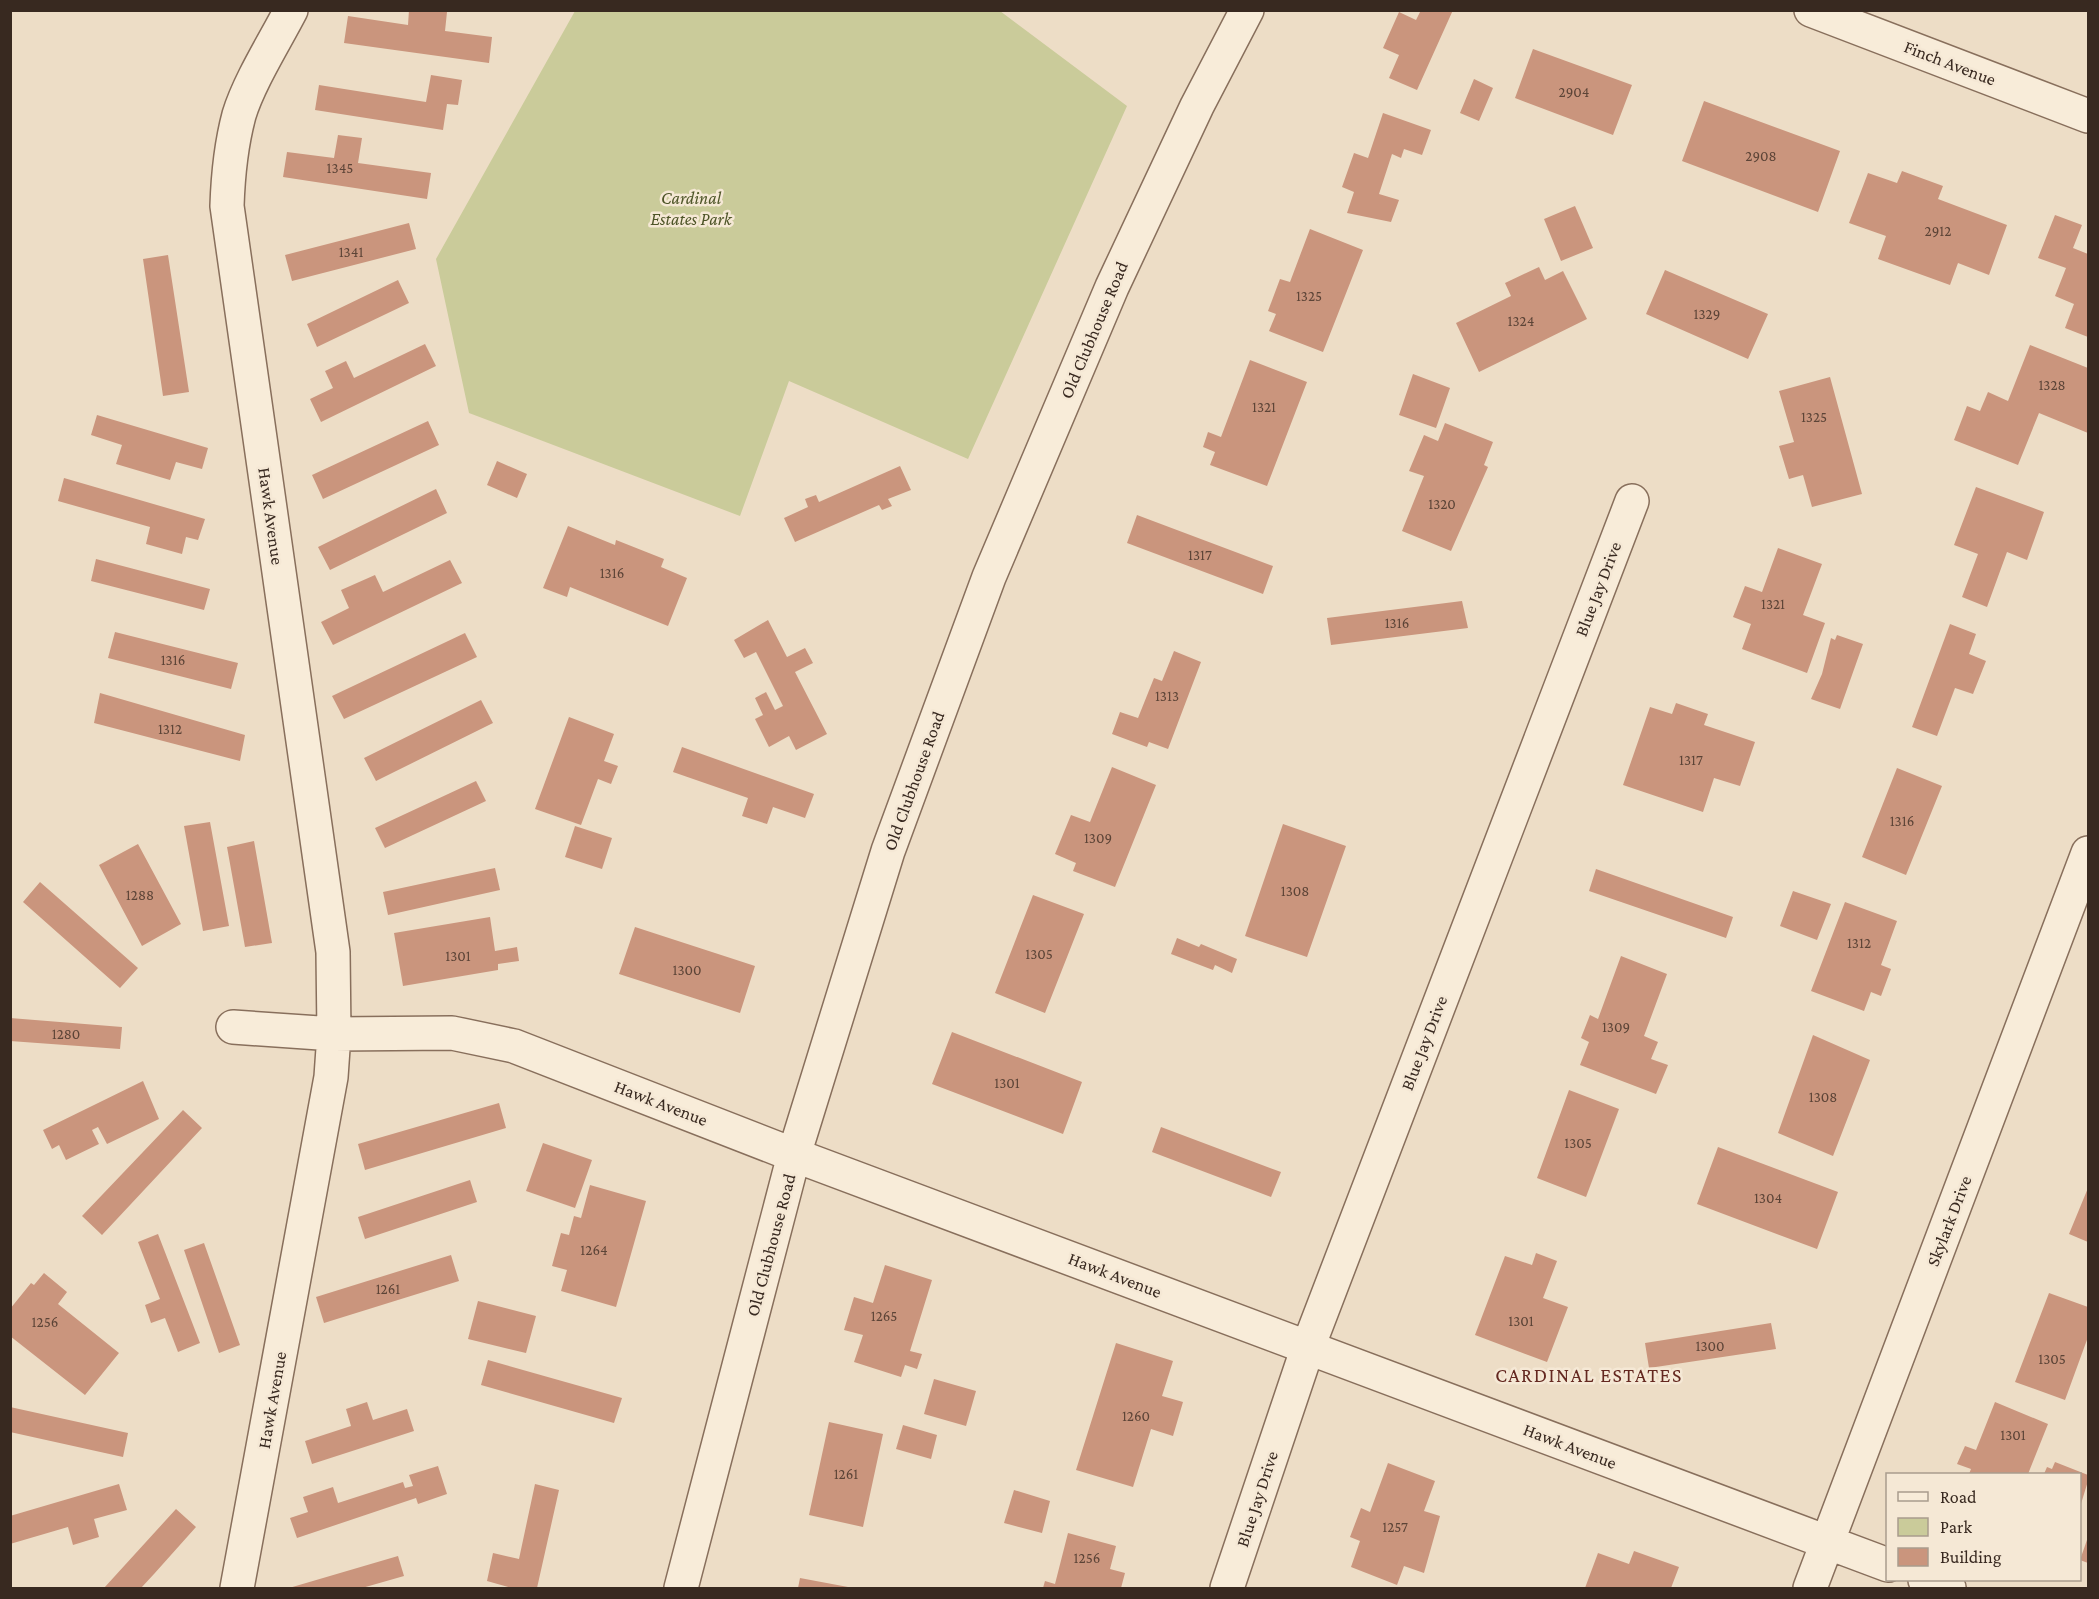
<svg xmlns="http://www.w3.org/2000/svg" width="2099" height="1599" font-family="'Crimson Pro',serif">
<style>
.green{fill:#cacb9a}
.building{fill:#ca957d}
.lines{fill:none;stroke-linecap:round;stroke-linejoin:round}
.minor-casing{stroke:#886f5c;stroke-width:36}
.minor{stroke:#f8ecd9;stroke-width:33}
.labels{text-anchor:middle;stroke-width:5;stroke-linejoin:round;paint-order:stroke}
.number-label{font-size:15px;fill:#5c4437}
.street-label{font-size:18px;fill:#382920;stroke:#f5e8d5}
.park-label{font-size:18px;font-style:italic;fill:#4d5427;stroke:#f5e8d5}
.neighbourhood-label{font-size:20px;letter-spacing:1.5px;fill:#642820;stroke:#f5e8d5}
</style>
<rect width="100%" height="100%" fill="#edddc6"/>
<path class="green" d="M575,11h425l127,95 -159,353 -179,-78 -49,135 -271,-103 -33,-154z"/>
<path class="building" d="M409,10l38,2 -2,19 47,6 -3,26 -145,-20 4,-27 60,9z
M1421,10h32l-36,80 -28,-12 10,-23 -16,-7 16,-36 17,8z
M1533,49l99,36 -19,50 -98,-37z
M431,75l31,5 -4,25 -11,-1 -4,26 -128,-20 4,-25 107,17z
M1474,79l19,9 -14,33 -19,-8z
M1704,101l136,50 -22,61 -136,-51z
M1383,113l48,17 -9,25 -18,-6 -3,9 -9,-4 -13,40 20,6 -8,22 -44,-9 7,-21 -12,-5 12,-34 14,5z
M338,135l24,3 -4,25 73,10 -4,26 -144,-22 4,-25 47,6z
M1902,171l41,15 -5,13 69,26 -18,50 -31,-12 -8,22 -72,-26 8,-23 -37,-13 19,-50 29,10z
M1575,206l18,42 -32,13 -17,-42z
M2055,215l27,10 -9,23 15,6v83l-23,-9 9,-24 -19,-8 11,-28 -28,-10z
M409,223l7,26 -124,32 -7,-26z
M1310,229l53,21 -40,102 -54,-21 7,-17 -8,-3 12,-32 10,3z
M168,255l21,137 -26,4 -20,-137z
M1539,267l6,13 18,-9 24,48 -108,53 -23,-49 55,-27 -6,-13z
M1665,270l103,44 -20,45 -102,-45z
M398,280l11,23 -92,44 -10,-23z
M425,344l11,22 -115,56 -11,-23 23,-11 -8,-17 21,-10 8,17z
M2030,345l58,23v65l-49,-20 -21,52 -64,-25 13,-34 13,5 8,-19 20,9z
M1250,360l57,22 -40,104 -57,-21 5,-13 -12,-5 5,-15 13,5z
M1413,374l37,14 -14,40 -37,-13z
M1830,377l32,117 -50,13 -9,-32 -14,4 -10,-33 15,-4 -15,-51z
M97,415l111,33 -6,21 -26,-7 -6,18 -54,-16 6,-19 -31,-10z
M428,421l11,24 -116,54 -11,-24z
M1445,423l48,19 -9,23 4,2 -37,84 -49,-20 22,-55 -15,-5 15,-36 14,6z
M497,461l30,13 -10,24 -30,-13z
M900,466l11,24 -23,9 4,7 -10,4 -3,-5 -84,37 -11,-24 24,-11 -3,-8 11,-4 3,7z
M64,478l141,41 -7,21 -12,-3 -4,17 -36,-10 4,-17 -92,-26z
M1976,487l68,25 -17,48 -20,-8 -20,55 -25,-10 16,-43 -24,-9z
M436,489l11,24 -117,57 -12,-23z
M1137,515l136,51 -10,28 -136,-51z
M568,526l47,19 1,-5 48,19 -3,8 26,11 -19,48 -98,-39 -3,10 -24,-9z
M1778,548l44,16 -19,51 22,8 -18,50 -65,-24 9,-25 -18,-7 12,-31 17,6z
M96,559l114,30 -6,21 -113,-29z
M450,560l12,23 -129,62 -12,-23 28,-14 -8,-18 34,-15 8,17z
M1462,601l6,27 -137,17 -4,-27z
M768,620l19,37 18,-9 8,15 -18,9 32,62 -31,16 -7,-14 -20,11 -14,-28 8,-4 -8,-17 11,-6 9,18 8,-4 -27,-54 -12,6 -10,-18z
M1950,624l26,10 -7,20 17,7 -13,33 -18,-6 -18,48 -25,-9z
M115,632l123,31 -7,26 -123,-31z
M465,633l12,24 -133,62 -12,-23z
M1837,635l26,9 -23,65 -29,-10 11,-25 9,-36 4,2z
M1174,651l27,11 -33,87 -19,-7 -2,5 -35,-13 8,-22 18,6 16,-40 8,3z
M100,693l145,42 -5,26 -146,-38z
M481,700l12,23 -117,58 -12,-23z
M1676,703l32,11 -4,11 51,17 -15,44 -26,-8 -11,34 -80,-27 27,-78 22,7z
M569,717l45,17 -10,27 14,5 -7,18 -13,-5 -17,46 -46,-16z
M682,747l132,47 -9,24 -32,-11 -6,17 -25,-8 6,-18 -75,-26z
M1112,767l44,18 -41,102 -42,-16 3,-8 -21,-9 16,-39 19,7z
M1897,768l45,18 -36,89 -44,-18z
M476,781l10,20 -101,47 -10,-20z
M210,822l19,104 -26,5 -19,-105z
M1283,824l63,22 -39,111 -62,-21z
M575,826l37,12 -10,31 -37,-12z
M254,841l18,102 -27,4 -18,-100z
M138,844l43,80 -39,22 -43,-81z
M495,868l5,22 -112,25 -5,-23z
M1596,869l137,48 -7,21 -137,-47z
M40,882l98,86 -18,20 -97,-86z
M1793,891l38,13 -14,36 -37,-14z
M1033,895l51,19 -39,99 -50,-20z
M1845,902l52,19 -16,44 10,4 -10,27 -10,-4 -7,19 -53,-20z
M490,917l5,34 22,-4 2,14 -21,3v6l-95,16 -9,-53z
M635,927l120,39 -15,47 -121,-39z
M1177,938l22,9 2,-3 36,15 -5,14 -17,-8 -2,5 -42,-16z
M1621,956l46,18 -23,62 14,6 -7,17 17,6 -12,29 -76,-29 9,-23 -8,-4 9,-23 8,4z
M10,1018l112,9 -2,22 -110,-8z
M952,1032l130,50 -19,52 -131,-50z
M1813,1035l57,25 -37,96 -55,-23z
M143,1081l16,38 -52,25 -9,-17 -6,3 7,14 -33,16 -7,-15 -7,4 -9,-19z
M1569,1090l50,19 -33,88 -49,-19z
M499,1103l7,25 -141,42 -7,-26z
M183,1110l19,18 -100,107 -20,-19z
M1161,1127l120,45 -10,25 -119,-45z
M543,1143l49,17 -17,48 -49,-17z
M1718,1147l120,45 -21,57 -120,-45z
M470,1180l7,22 -112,37 -7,-22z
M590,1185l56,16 -30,106 -55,-16 6,-21 -15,-4 9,-33 8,2 5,-19 7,2z
M2088,1188v54l-19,-8z
M158,1234l42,109 -22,9 -13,-34 -14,5 -6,-18 15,-6 -22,-57z
M204,1243l36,102 -21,8 -35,-103z
M1536,1253l21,8 -14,37 25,9 -21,55 -72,-27 30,-79 27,9z
M451,1255l8,26 -135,42 -8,-26z
M885,1265l47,15 -22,71 12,3 -5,15 -12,-4 -4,12 -47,-15 9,-27 -19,-5 10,-33 19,6z
M44,1273l23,19 -9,12 61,49 -34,42 -75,-59v-27l21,-26 3,2z
M2049,1293l39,14v30l-23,63 -50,-18z
M478,1301l58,15 -10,37 -58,-14z
M1771,1323l5,26 -127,19 -4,-25z
M1116,1343l57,18 -11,35 21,6 -10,34 -22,-7 -18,58 -57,-17z
M488,1360l134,38 -8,25 -133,-38z
M934,1379l42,12 -10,35 -42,-12z
M367,1402l6,18 34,-11 7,22 -102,33 -7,-23 46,-15 -5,-17z
M1995,1402l53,22 -20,50h-59l2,-5 -14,-5 8,-18 11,4z
M10,1407l118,26 -5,24 -113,-25z
M829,1422l54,12 -20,93 -54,-12z
M903,1425l34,10 -6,24 -35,-10z
M2055,1462l33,13v6l-8,26v-33h-36l3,-7 5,2z
M1388,1463l47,18 -11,30 16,5 -16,57 -20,-7 -7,19 -46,-18 9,-26 -10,-4 11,-29 9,4z
M438,1466l9,28 -29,10 -2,-6 -119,40 -7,-20 18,-6 -5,-15 30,-10 5,16 65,-21 2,6 8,-2 -4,-11z
M119,1484l8,26 -33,9 5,18 -26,8 -5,-18 -58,17v-28z
M535,1484l24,6 -22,98h-25l-25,-7 6,-28 26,6z
M1014,1490l36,11 -8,32 -38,-10z
M176,1509l20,18 -42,47 -13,14h-37z
M1068,1533l48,13 -6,23 15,4 -4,15h-78l2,-7 10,3z
M2088,1537v26l-8,-3z
M1634,1551l45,16 -8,21h-86l13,-35 31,11z
M398,1556l6,20 -42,12h-73z
M800,1578l48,9v1h-50z"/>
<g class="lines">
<g class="minor-casing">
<path id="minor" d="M1811,10l277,106
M233,1027l101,7 118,-1 62,13 280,109 1094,410
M1925,1580l24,8
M237,1588l94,-511 3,-43 -1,-82 -106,-746c1,-31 4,-61 12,-91 10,-33 36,-74 52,-105
M681,1588l113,-433 94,-304 101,-274 123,-290 85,-181 50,-96
M1227,1588l81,-241 324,-846
M1810,1588l278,-735"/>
</g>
<use href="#minor" class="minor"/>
</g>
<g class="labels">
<g class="number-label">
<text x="1574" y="97">2904</text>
<text x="1761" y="161">2908</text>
<text x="340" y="173">1345</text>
<text x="1938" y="236">2912</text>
<text x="351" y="257">1341</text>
<text x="1309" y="301">1325</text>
<text x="1707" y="319">1329</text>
<text x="1521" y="326">1324</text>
<text x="2052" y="390">1328</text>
<text x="1264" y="412">1321</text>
<text x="1814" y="422">1325</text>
<text x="1442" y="509">1320</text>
<text x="1200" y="560">1317</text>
<text x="612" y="578">1316</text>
<text x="1773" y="609">1321</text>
<text x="1397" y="628">1316</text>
<text x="173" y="665">1316</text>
<text x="1167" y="701">1313</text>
<text x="170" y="734">1312</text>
<text x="1691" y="765">1317</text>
<text x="1902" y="826">1316</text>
<text x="1098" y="843">1309</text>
<text x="1295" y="896">1308</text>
<text x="140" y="900">1288</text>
<text x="1859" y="948">1312</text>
<text x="1039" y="959">1305</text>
<text x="458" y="961">1301</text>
<text x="687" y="975">1300</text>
<text x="1616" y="1032">1309</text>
<text x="66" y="1039">1280</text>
<text x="1007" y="1088">1301</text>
<text x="1823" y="1102">1308</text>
<text x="1578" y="1148">1305</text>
<text x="1768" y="1203">1304</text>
<text x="594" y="1255">1264</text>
<text x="388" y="1294">1261</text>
<text x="884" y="1321">1265</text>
<text x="1521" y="1326">1301</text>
<text x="45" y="1327">1256</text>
<text x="1710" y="1351">1300</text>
<text x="2052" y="1364">1305</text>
<text x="1136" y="1421">1260</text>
<text x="2013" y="1440">1301</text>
<text x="846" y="1479">1261</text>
<text x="1395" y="1532">1257</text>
<text x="1087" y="1563">1256</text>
</g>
<g class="street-label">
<text transform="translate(1950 63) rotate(21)" y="6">Finch Avenue</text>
<text transform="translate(1094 330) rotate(-67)" y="6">Old Clubhouse Road</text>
<text transform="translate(271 516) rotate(82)" y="6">Hawk Avenue</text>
<text transform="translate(1598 589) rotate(-69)" y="6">Blue Jay Drive</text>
<text transform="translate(914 781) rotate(-70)" y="6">Old Clubhouse Road</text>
<text transform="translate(1424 1043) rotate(-69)" y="6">Blue Jay Drive</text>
<text transform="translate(661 1103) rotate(21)" y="6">Hawk Avenue</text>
<text transform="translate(1949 1221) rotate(-69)" y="6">Skylark Drive</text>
<text transform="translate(771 1245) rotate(-75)" y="6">Old Clubhouse Road</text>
<text transform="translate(1115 1275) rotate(21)" y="6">Hawk Avenue</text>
<text transform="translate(272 1400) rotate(-80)" y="6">Hawk Avenue</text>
<text transform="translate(1570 1446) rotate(21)" y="6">Hawk Avenue</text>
<text transform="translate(1257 1499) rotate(-72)" y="6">Blue Jay Drive</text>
</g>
<g class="park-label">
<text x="691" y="204">Cardinal<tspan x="691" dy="21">Estates Park</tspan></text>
</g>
<g class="neighbourhood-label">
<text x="1589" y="1382">CARDINAL ESTATES</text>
</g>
</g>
<rect width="2099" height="1599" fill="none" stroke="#382920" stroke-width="24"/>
<rect x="1886" y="1473" width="195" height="108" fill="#f5e8d5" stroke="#a99c8d" stroke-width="1.5"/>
<rect x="1898" y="1492" width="30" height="9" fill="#f8ecd9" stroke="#a99c8d" stroke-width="1.5"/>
<text x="1940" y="1503" font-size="18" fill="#382920">Road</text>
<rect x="1898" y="1518" width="30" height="18" fill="#cacb9a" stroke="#a99c8d" stroke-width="1.5"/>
<text x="1940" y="1533" font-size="18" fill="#382920">Park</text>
<rect x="1898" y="1548" width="30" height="18" fill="#ca957d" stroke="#a99c8d" stroke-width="1.5"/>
<text x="1940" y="1563" font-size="18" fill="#382920">Building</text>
</svg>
